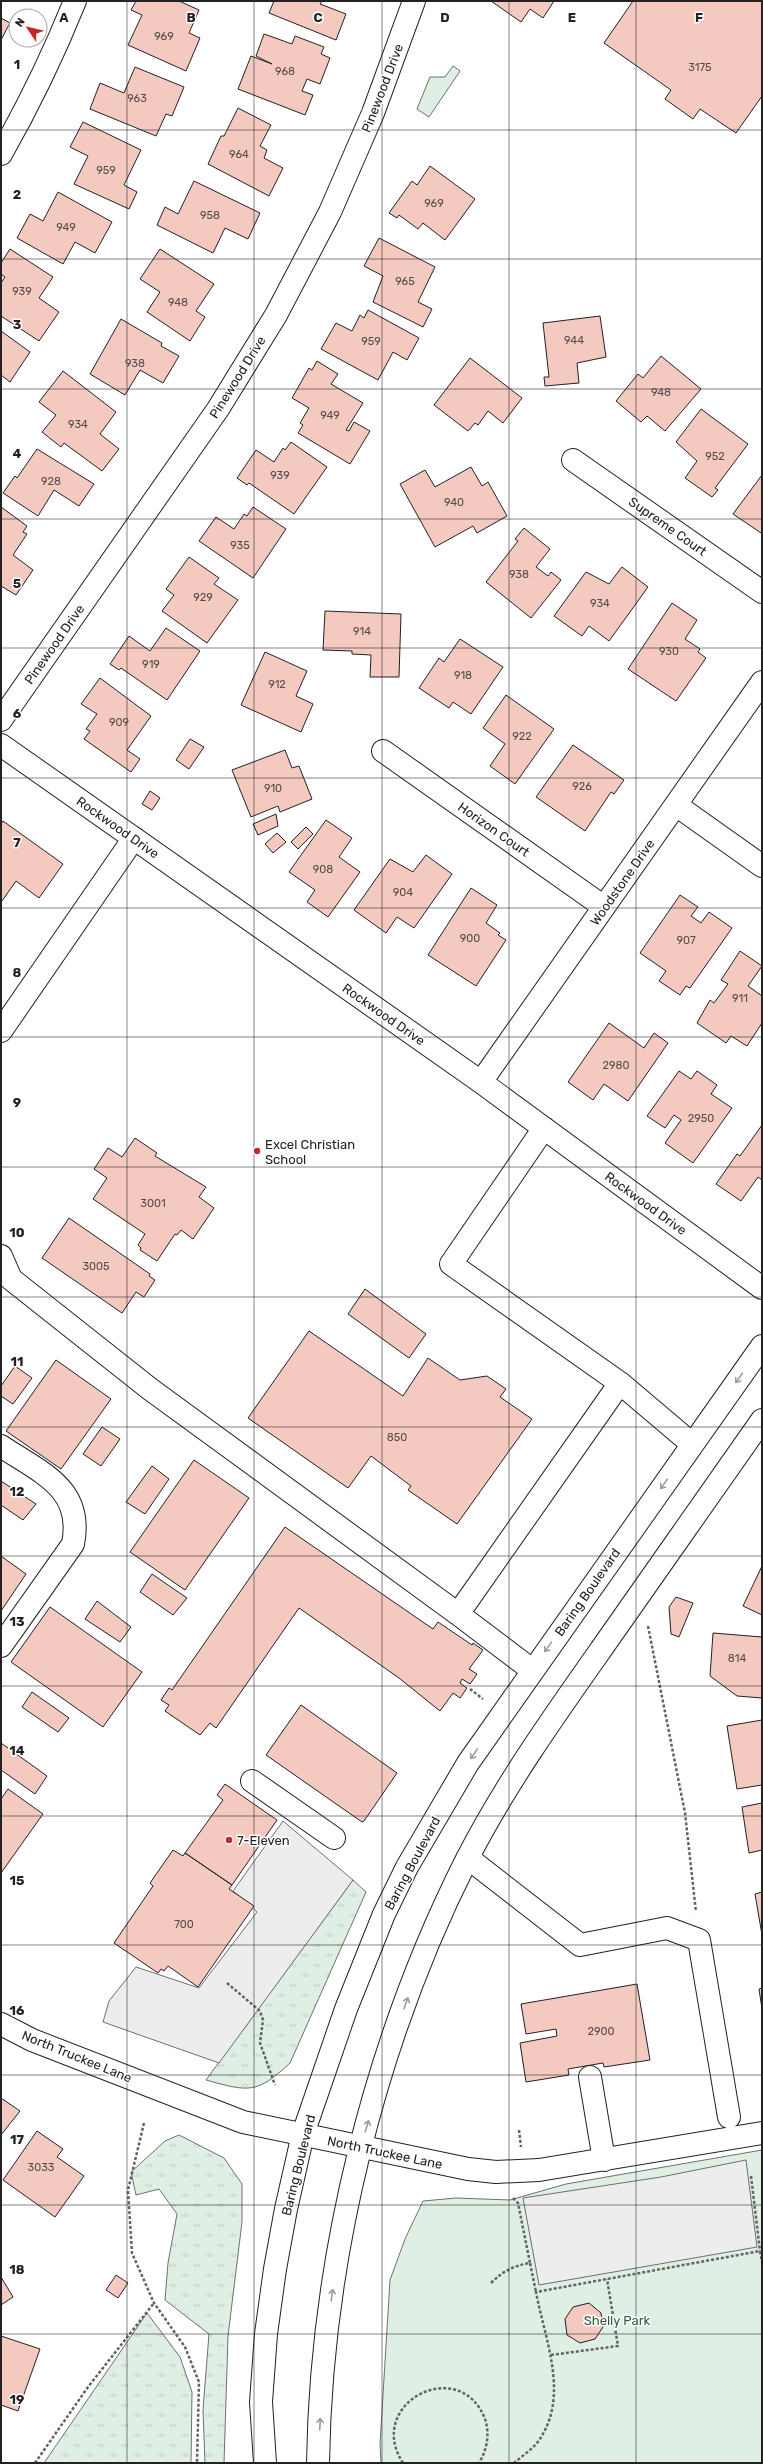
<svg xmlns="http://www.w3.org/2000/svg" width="763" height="2464" font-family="Rubik,sans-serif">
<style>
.grass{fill:url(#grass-tufts);stroke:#6f6f6f}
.park{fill:#e0efe3;stroke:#6f6f6f}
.parking{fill:#ededed;stroke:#6f6f6f}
.building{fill:#f3c9c0;stroke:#222}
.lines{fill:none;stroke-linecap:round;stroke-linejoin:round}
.minor-casing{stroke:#222;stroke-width:24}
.major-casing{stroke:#222;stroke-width:24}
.path{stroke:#646464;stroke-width:2.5;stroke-dasharray:3 2;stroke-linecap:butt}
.minor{stroke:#fff;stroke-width:22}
.major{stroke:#fff;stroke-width:22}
.oneway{stroke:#9c9c9c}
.grid{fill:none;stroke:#222;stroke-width:1;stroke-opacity:0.55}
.poi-dot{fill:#c62828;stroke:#fff;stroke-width:1.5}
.labels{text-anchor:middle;stroke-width:3;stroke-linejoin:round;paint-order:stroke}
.number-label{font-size:11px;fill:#564c4a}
.street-label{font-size:13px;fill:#222;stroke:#fff}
.poi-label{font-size:13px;fill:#222;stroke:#fff;text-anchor:start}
.park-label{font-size:13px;fill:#2f5e38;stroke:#fff}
.grid-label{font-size:13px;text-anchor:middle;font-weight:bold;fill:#222;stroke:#fff;stroke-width:3;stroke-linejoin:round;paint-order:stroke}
</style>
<defs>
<pattern id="grass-tufts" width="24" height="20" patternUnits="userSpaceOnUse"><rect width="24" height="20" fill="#e0efe3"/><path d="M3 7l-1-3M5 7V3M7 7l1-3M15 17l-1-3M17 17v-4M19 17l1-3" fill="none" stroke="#c0cdc2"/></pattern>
</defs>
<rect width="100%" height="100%" fill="#fff"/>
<path class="grass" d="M353,1880l13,12 -76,171c-33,31 -41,29 -84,17z
M179,2135l45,23 18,26v38l-14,114 -4,127h-19l-2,-53 6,-76 -44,-34 3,-37 9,-49 -18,-25 -23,6 -5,-23 34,-31z
M147,2313l33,44 12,35 -1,71h-147z"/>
<path class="park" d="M453,66l7,5 -31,46 -12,-8 13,-32h15z
M762,2150v313h-381l-1,-19 10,-164 15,-41 18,-38 33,-3 54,2 56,-16z"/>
<path class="parking" d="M283,1821l70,59 -134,183 -116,-41 6,-21 27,-34 63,21 58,-76 -24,-21z
M746,2160l11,87 -218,38 -16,-87 138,-21z"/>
<path class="building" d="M136,1h43l20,9 -10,23 11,5 -14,33 -58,-26 14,-30 -11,-5z
M274,1h48l-2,3 26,10 -10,26 -67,-27z
M491,1h63l-11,17 -13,-9 -9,13z
M633,1h129v95l-26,37 -36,-24 -7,10 -28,-20 6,-9 -67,-47z
M1,18l9,5 -9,17z
M264,34l28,10 3,-8 29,11 -3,7 9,4 -10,26 -13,-5 -5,12 11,4 -8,20 -67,-26 13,-33 21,8 -16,-8z
M135,67l49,20 -12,29 -6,-2 -10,22 -66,-27 10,-26 24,10z
M238,108l33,17 -11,21 7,4 -3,8 19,10 -14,28 -61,-32 13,-28h3z
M83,122l58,28 -17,35 13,7 -8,17 -55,-25 14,-28 -18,-9z
M430,166l45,33 -30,41 -22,-17 -5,6 -19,-14 -2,3 -8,-5 23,-32 5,4z
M194,181l66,32 -12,26 -23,-11 -12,25 -56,-28 8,-18 13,7z
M58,192l54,30 -17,31 -20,-11 -12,22 -46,-26 13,-24 13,7z
M379,238l56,29 -17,35 14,7 -9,18 -50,-25 10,-26 -19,-10z
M10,249l43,28 -14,21 20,14 -20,29 -38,-25v-33l4,-6 -4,-3v-11z
M160,249l54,35 -18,27 9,6 -15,24 -43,-29 13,-20 -20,-13z
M368,310l51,28 -12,22 -14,-8 -15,28 -57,-31 15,-26 16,8 8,-16 4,3z
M600,316l6,41 -29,6 2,20 -34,3 -1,-9h5l-6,-54z
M121,319l41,24 -1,3 18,10 -16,27 -23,-13 -15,25 -35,-21z
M1,331l29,21 -20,30 -9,-7z
M661,356l40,33 -36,42 -18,-15 -6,6 -25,-21 22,-27 5,4z
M470,358l52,40 -19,25 -15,-12 -10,14 -3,-2 -7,8 -34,-26z
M317,361l21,13 -7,10 32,19 -17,27 3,1 5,-9 16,9 -20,33 -52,-31 5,-8 -3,-2 9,-15 -17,-10 17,-30 3,2z
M63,371l53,41 -16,22 19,15 -17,22 -38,-28 -3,4 -19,-15 14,-17 -17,-13z
M701,409l47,35 -33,44 3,2 -6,7 -27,-19 12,-17 -21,-19z
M291,442l36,25 -33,47 -45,-31 -2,2 -10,-7 19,-28 18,12 9,-14 2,2z
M37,449l57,35 -15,22 -25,-16 -16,26 -35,-23 12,-17 2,2z
M471,467l11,19 6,-4 19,34 -30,17 -4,-7 -38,21 -35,-63 25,-14 10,17z
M762,475v57l-1,1 -28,-19z
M1,507l26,19 -4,6 4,2 -14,21 20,15 -17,25 -15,-9z
M253,507l33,22 -33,49 -54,-37 17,-24 18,12 10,-15 3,2z
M524,528l26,21 -14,18 12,9 3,-4 10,8 -30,38 -45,-36 32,-41 -3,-2z
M189,557l30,21 -5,6 24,16 -31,43 -45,-32 12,-16 -8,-6z
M622,567l26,20 -39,54 -20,-15 -7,10 -28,-20 32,-44 23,12z
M672,603l25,17 -12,19 15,10 -2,3 8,6 -30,43 -48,-32z
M325,611l76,3 -2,63h-29l1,-22 -19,-1v-3l-29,-1z
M166,628l34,23 -33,49 -46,-32 -2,2 -9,-6 19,-28 21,15z
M460,639l43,28 -32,47 -18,-12 -4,6 -30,-20 20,-30 5,4z
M265,652l42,19 -11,25 17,8 -12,28 -60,-27z
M100,678l51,38 -24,34 13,9 -9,13 -47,-33 6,-8 -4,-2 11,-15 -16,-10z
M506,695l48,34 -39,55 -25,-18 15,-22 -22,-16z
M190,739l14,8 -15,22 -13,-9z
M573,745l51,35 -10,14 -3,-2 -26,39 -49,-34z
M285,750l7,18 7,-2 13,33 -32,13 -2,-6 -27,11 -19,-47z
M150,791l10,7 -8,12 -10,-6z
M276,814l2,12 -20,9 -5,-11z
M326,820l26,18 -13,19 21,15 -32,45 -21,-15 8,-12 -26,-18z
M3,821l60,43 -24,34 -23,-17 -14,20 -1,-1v-76z
M306,827l7,7 -15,15 -7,-7z
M277,833l9,9 -13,11 -8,-9z
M426,855l26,19 -38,54 -17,-11 -11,16 -32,-23 36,-51 23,13z
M471,888l26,17 -11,18 14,10 -2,2 8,5 -30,46 -48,-31z
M680,895l18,12 -7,9 10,7 8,-11 23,16 -42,60 -4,-2 -6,9 -21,-14 7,-10 -26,-18z
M740,951l22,15 -14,20 14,10v27l-15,23 -16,-10 -5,7 -29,-20 13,-23 4,3 14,-19 -7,-4z
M609,1023l35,25 10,-15 14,10 -40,58 -24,-17 -11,16 -25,-18z
M679,1071l12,8 6,-8 20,14 -6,9 21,14 -39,55 -28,-20 16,-23 -7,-5 -9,13 -18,-12z
M762,1125v55l-4,-3 -17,24 -25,-17 21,-30 3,2z
M135,1138l22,15 -2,3 51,31 -7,10 15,11 -21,31 -12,-9 -4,5 -2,-1 -18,27 -17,-11 1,-2 -3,-3 7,-11 -52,-35 14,-21 -13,-9 14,-21 14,9z
M69,1218l81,56 -1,2 6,4 -11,17 -8,-5 -14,21 -80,-55z
M365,1289l61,45 -17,24 -61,-44z
M309,1331l94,65 25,-38 32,22 27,-4 19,13 -6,8 32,22 -75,105 -49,-34 3,-4 -40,-30 -23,32 -100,-70z
M56,1360l55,39 -50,70 -55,-38z
M15,1366l17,12 -19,26 -12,-8v-10z
M102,1427l18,12 -19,27 -18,-12z
M194,1460l55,38 -64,92 -55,-38z
M152,1466l17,13 -24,35 -19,-12z
M1,1481l35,23 -13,16 -22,-15z
M285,1527l148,102 5,-7 34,23 1,-2 10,7 -14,19 8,5 -7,10 -8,-5 -2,4 7,5 -7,10 -7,-5 -13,18 -41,-33 -100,-70 -83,120 -6,-5 -10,12 -35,-24 4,-6 -8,-5 8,-12 3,2z
M1,1556l25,18 -25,37z
M762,1566v49l-19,-9z
M152,1574l35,24 -14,17 -33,-23z
M676,1597l17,6 -14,34 -8,-3 -2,-27z
M97,1601l34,26 -11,15 -35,-23z
M50,1607l92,65 -39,55 -92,-65z
M713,1633l49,4v61l-25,-2 -27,-20z
M32,1692l37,26 -11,14 -36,-25z
M301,1705l96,68 -33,48 -2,1 -96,-67z
M762,1720v65l-25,4 -10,-63z
M1,1743l46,33 -12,18 -34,-24z
M225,1784l52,36 -45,65 -47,-32 38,-53 -6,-5z
M8,1789l35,25 -42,59v-74z
M762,1803v47l-13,3 -7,-46z
M173,1850l10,6 2,-3 47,32 -3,4 25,17 -56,81 -30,-21 -4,5 -3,-2 -3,4 -44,-30 39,-57 -3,-3z
M762,1892v43l-7,-41z
M637,1984l13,76 -46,7 -1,-4 -35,6 1,6 -43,7 -6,-39 37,-7 -1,-7 -30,5 -5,-30z
M762,1988v21l-3,-20z
M1,2098l19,13 -19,24z
M37,2131l26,18 -6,8 27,19 -29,41 -52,-37z
M116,2275l12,8 -10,15 -12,-8z
M1,2277l12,20 -12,8z
M589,2303l12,10 2,14 -8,12 -15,4 -13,-8 -2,-16 8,-12z
M1,2336l39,13 -22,62 -17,-6z"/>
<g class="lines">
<g class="minor-casing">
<path id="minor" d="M1,154c28,-49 53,-101 74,-153
M573,460l189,132
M1,720l217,-311 58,-94 54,-103 43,-99 41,-112
M1,745l480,337 281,206
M383,751l221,156
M676,805l86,61
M1,1031l133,-193
M481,1082l281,-400
M544,1128l-93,136 169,119 72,61
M1,1256l10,23 139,110 308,225
M1,1446c40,27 83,42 72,98l-72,102
M532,1670l-74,-56 162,-231
M252,1781l82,57
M468,1858l112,87 87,-17 32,12 30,177
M1,2024l31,16 211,82 225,47 28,3 43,-2 223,-37
M590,2077l14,83"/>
</g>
<g class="major-casing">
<path id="major" d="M265,2463l-4,-61 5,-68 9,-65 11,-60 17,-75 43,-125 38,-95 23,-47 61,-104 294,-417
M318,2463c3,-205 57,-422 149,-604 38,-74 87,-143 135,-211 53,-76 107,-152 160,-228"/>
</g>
<path class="path" d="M648,1626l37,187 11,99
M470,1689l13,10
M227,1983l33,28 3,9 -3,23 15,42
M144,2123l-16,67 4,63 22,50 31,44 14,35 -2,81
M519,2130l2,17
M751,2176l9,75
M513,2198l5,5 12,60
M491,2283c12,-12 22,-17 39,-20l6,29
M551,2355l67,-9 -11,-67
M35,2463l53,-76 66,-84
M403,2463c-39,-60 57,-109 82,-44 5,15 2,31 -6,44
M514,2463c7,-6 17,-13 23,-20 34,-45 8,-102 -1,-151l224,-41 2,11"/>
<use href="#minor" class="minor"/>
<use href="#major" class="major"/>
</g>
<defs><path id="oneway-shaft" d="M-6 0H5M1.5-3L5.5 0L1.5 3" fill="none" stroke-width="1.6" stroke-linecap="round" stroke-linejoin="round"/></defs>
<g class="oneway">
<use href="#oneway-shaft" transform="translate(739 1378) rotate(125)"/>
<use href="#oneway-shaft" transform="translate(664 1484) rotate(125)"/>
<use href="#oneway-shaft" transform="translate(548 1647) rotate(125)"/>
<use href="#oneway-shaft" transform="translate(474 1754) rotate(124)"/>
<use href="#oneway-shaft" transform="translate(406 2003) rotate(-71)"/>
<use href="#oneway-shaft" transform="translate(367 2126) rotate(-73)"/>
<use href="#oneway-shaft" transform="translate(332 2295) rotate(-82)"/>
<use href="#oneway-shaft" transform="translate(320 2424) rotate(-87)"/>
</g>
<path class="grid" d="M127,1v2462M254,1v2462M382,1v2462M509,1v2462M636,1v2462M1,130h761M1,259h761M1,389h761M1,519h761M1,648h761M1,778h761M1,908h761M1,1037h761M1,1167h761M1,1297h761M1,1427h761M1,1556h761M1,1686h761M1,1816h761M1,1945h761M1,2075h761M1,2205h761M1,2334h761"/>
<g class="poi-dot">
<circle cx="257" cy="1151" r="4"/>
<circle cx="229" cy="1840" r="4"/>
</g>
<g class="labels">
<g class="number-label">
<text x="164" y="40">969</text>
<text x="700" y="71">3175</text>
<text x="285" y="75">968</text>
<text x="137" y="102">963</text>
<text x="239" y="158">964</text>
<text x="106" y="174">959</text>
<text x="434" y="207">969</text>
<text x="210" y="219">958</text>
<text x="66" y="231">949</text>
<text x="405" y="285">965</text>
<text x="22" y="295">939</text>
<text x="178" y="306">948</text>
<text x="574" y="344">944</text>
<text x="371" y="345">959</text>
<text x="135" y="367">938</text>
<text x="661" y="396">948</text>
<text x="330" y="419">949</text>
<text x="78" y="428">934</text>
<text x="715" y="460">952</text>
<text x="280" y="479">939</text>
<text x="51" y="485">928</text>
<text x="454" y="506">940</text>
<text x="240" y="549">935</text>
<text x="519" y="578">938</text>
<text x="203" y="601">929</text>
<text x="600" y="607">934</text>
<text x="362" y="635">914</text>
<text x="669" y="655">930</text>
<text x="151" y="668">919</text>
<text x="463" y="679">918</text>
<text x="277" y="688">912</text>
<text x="119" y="726">909</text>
<text x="522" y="740">922</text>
<text x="582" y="790">926</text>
<text x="273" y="792">910</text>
<text x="323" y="873">908</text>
<text x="403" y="896">904</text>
<text x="470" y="942">900</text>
<text x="686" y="944">907</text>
<text x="740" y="1002">911</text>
<text x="616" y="1069">2980</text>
<text x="701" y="1122">2950</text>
<text x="153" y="1207">3001</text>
<text x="96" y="1270">3005</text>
<text x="397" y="1441">850</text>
<text x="737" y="1662">814</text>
<text x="184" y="1928">700</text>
<text x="601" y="2035">2900</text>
<text x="41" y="2171">3033</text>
</g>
<g class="street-label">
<text transform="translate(382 88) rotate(-69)" y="5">Pinewood Drive</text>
<text transform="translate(237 377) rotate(-58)" y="5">Pinewood Drive</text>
<text transform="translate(668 526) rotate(35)" y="5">Supreme Court</text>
<text transform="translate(54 644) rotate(-55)" y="5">Pinewood Drive</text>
<text transform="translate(118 827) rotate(35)" y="5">Rockwood Drive</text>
<text transform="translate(494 829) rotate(35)" y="5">Horizon Court</text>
<text transform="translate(622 882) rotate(-55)" y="5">Woodstone Drive</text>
<text transform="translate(384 1014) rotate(35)" y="5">Rockwood Drive</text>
<text transform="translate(646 1203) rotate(36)" y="5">Rockwood Drive</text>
<text transform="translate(587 1592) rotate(-55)" y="5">Baring Boulevard</text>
<text transform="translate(412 1863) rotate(-62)" y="5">Baring Boulevard</text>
<text transform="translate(77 2056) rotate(22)" y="5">North Truckee Lane</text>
<text transform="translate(385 2152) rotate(12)" y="5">North Truckee Lane</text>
<text transform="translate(298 2165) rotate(-76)" y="5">Baring Boulevard</text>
</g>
<g class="poi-label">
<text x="265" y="1149">Excel Christian<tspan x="265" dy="15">School</tspan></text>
<text x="237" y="1845">7-Eleven</text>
</g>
<g class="park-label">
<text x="617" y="2325">Shelly Park</text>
</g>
</g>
<g class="grid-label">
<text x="64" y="22">A</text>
<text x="191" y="22">B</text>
<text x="318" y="22">C</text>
<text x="445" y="22">D</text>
<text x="572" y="22">E</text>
<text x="699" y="22">F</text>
<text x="17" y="69">1</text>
<text x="17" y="199">2</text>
<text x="17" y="329">3</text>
<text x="17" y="458">4</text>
<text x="17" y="588">5</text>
<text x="17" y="718">6</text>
<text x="17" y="847">7</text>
<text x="17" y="977">8</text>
<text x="17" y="1107">9</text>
<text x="17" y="1237">10</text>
<text x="17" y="1366">11</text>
<text x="17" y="1496">12</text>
<text x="17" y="1626">13</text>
<text x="17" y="1755">14</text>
<text x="17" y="1885">15</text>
<text x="17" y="2015">16</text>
<text x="17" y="2144">17</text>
<text x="17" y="2274">18</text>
<text x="17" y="2404">19</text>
</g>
<rect width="763" height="2464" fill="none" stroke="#222222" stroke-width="4"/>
<g transform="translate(28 28) rotate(305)"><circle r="19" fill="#ffffff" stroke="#a7a7a7"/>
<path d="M0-3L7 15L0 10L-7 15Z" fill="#c62828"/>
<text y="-6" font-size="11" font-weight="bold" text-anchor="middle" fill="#222222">N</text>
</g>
</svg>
